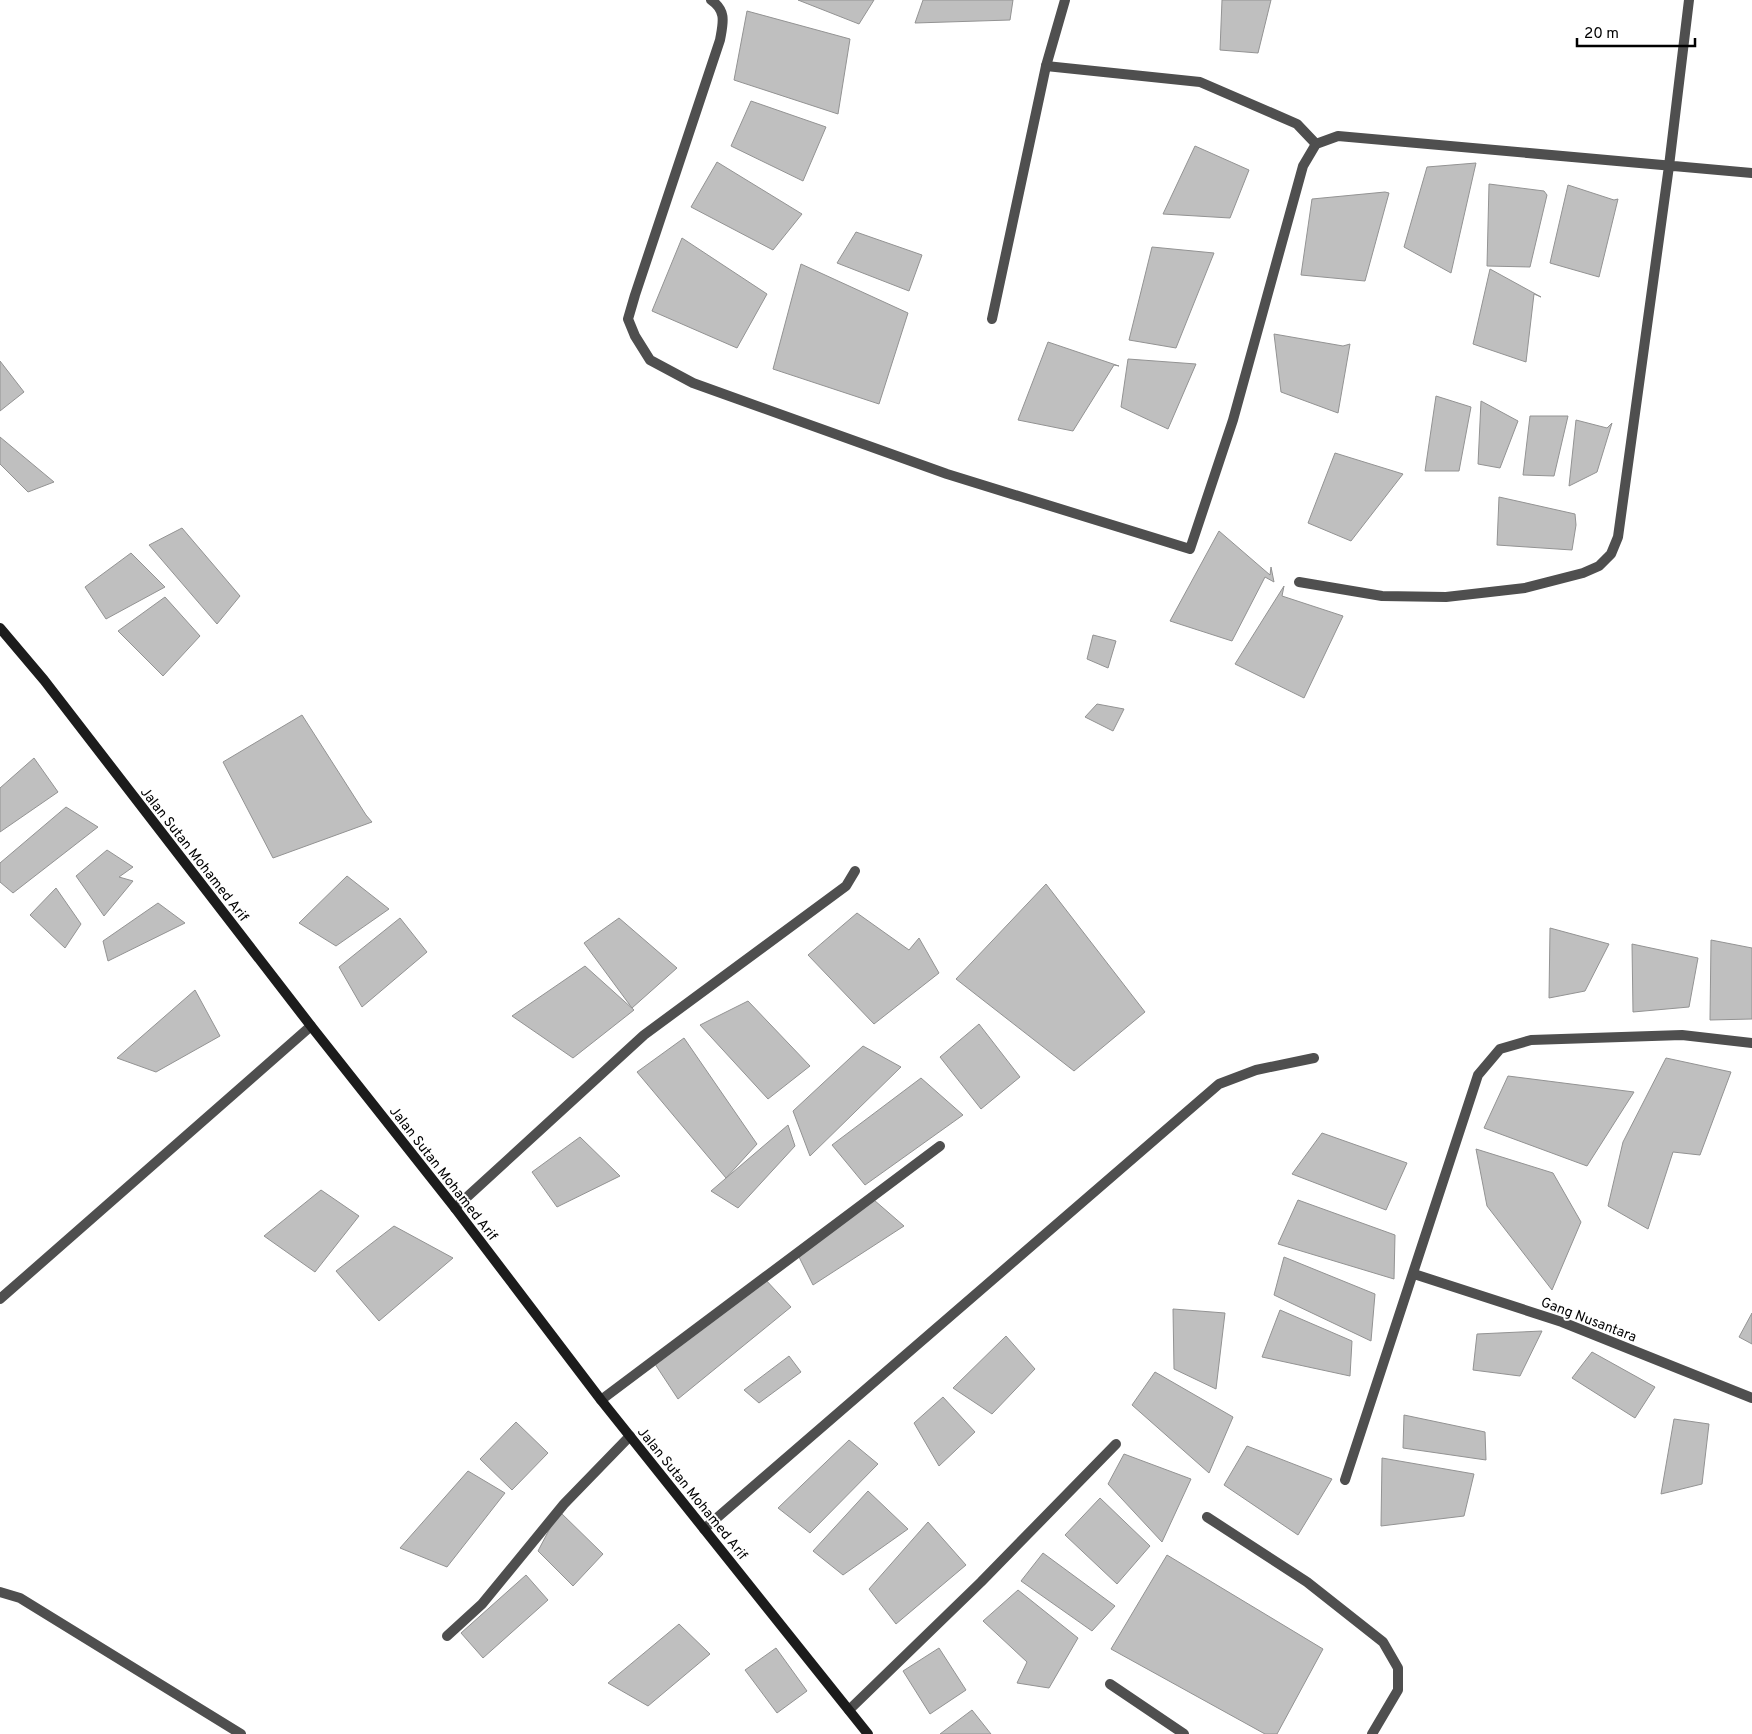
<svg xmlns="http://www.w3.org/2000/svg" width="1752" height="1734" font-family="Overpass,sans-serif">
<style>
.building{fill:#bfbfbf;stroke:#939393}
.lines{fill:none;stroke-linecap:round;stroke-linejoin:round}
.lane{stroke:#4f4f4f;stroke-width:10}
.street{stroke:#4f4f4f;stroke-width:10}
.secondary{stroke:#1c1c1c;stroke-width:10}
.labels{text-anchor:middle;stroke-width:4;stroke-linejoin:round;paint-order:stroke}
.street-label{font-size:14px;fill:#000;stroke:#fff}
</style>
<rect width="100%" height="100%" fill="#fff"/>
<path class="building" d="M798,0h76l-15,24z
M923,0h90l-3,20 -95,3z
M1222,0h49l-13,53 -38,-3z
M747,11l103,28 -12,75 -104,-34z
M751,101l75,26 -23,54 -72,-35z
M1195,146l54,24 -19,48 -67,-4z
M717,162l85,52 -29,36 -82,-43z
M1476,163l-25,110 -47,-26 23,-80z
M1489,184l55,7 3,4 -17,72 -43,-1z
M1568,185l46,15 4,-1 -19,78 -49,-14z
M1385,192l4,1 -24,88 -64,-6 11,-76z
M856,232l66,23 -13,36 -72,-28z
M682,238l85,56 -30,54 -85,-37z
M1152,247l62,6 -38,95 -47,-8z
M801,264l107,49 -29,91 -106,-35z
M1490,269l51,28 -7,-3 -8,68 -53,-18z
M1274,334l69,12 7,-2 -12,69 -57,-21z
M1048,342l71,24 -5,-1 -41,66 -55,-11z
M1128,359l68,5 -28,65 -47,-22z
M0,361l24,31 -24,19z
M1436,396l35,11 -12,64h-34z
M1481,401l37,20 -18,47 -22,-4z
M1530,416h38l-14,60 -31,-1z
M1576,420l31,8 5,-5 -15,49 -28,14z
M0,437l54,45 -26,10 -28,-28z
M1335,453l68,21 -52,67 -43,-18z
M1499,497l76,17 1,11 -4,25 -75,-5z
M182,528l58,68 -23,28 -68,-79z
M1219,531l51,44 1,-8 3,15 -9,-5 -33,64 -62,-20z
M131,553l34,34 -59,32 -21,-32z
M1284,586l-2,10 61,20 -39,82 -69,-34z
M165,597l35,39 -37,40 -45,-45z
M1093,635l23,6 -8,27 -21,-9z
M1097,704l27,5 -11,22 -28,-14z
M302,715l64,100 6,7 -99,36 -50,-96z
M34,758l24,34 -58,40v-44z
M66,807l32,20 -85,66 -13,-11v-19z
M107,850l26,17 -14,10 14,4 -29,35 -28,-40z
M347,876l42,33 -53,37 -37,-23z
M1046,884l99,128 -71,59 -118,-92z
M56,888l25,36 -16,24 -35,-33z
M158,903l27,20 -77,38 -5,-20z
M857,913l52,37 10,-12 20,35 -65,51 -66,-69z
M400,918l27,34 -65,55 -23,-40z
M619,918l58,50 -45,40 -48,-65z
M1550,928l59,16 -24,47 -36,7z
M1711,940l41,8v71l-42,1z
M1632,944l66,14 -9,49 -56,5z
M585,966l49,44 -61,48 -61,-42z
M195,990l25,46 -64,36 -39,-14z
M748,1001l62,65 -42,33 -68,-74z
M979,1024l41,53 -39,32 -41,-52z
M684,1038l73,106 -31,34 -89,-106z
M863,1046l38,21 -91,89 -17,-45z
M1666,1058l65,14 -31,83 -27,-3 -25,77 -40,-23 15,-64z
M1508,1076l126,16 -47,74 -103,-38z
M921,1078l42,37 -98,70 -33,-40z
M788,1125l7,21 -57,62 -27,-17z
M1322,1133l85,30 -21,47 -94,-36z
M580,1137l40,39 -63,31 -25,-35z
M1476,1149l77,24 28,49 -29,68 -65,-84z
M321,1190l38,26 -44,56 -51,-36z
M874,1200l30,26 -91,59 -16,-32z
M1298,1200l97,35 -1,44 -116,-35z
M394,1226l59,32 -74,63 -43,-50z
M1284,1257l91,37 -4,47 -97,-46z
M764,1278l27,29 -113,92 -25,-38z
M1173,1309l52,4 -9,76 -42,-20z
M1280,1310l72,31 -2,35 -88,-19z
M1752,1313v31l-13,-7z
M1542,1331l-22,45 -47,-6 4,-36z
M1006,1336l29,33 -43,45 -39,-26z
M1592,1352l63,35 -20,31 -63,-40z
M789,1356l12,16 -42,31 -15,-13z
M1155,1372l78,45 -24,56 -77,-68z
M943,1397l32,35 -36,34 -25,-43z
M1404,1415l81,17 1,28 -83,-12z
M1674,1419l35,5 -7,60 -41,10z
M516,1422l32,31 -36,37 -32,-31z
M849,1440l29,24 -68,69 -32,-25z
M1247,1446l85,33 -34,56 -74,-50z
M1124,1454l67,25 -29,63 -54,-58z
M1382,1458l92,16 -10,42 -83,10z
M468,1471l37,22 -58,74 -47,-19z
M868,1491l40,38 -65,46 -30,-24z
M1100,1498l50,48 -33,38 -52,-49z
M559,1511l44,43 -30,32 -35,-35z
M928,1522l38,43 -70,59 -27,-35z
M1043,1553l72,53 -23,25 -71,-50z
M1167,1555l156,94 -46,85h-12l-154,-85z
M526,1575l22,25 -65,58 -22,-25z
M1018,1590l60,48 -29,50 -32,-5 10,-21 -44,-41z
M679,1624l31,30 -62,52 -40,-23z
M776,1648l31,43 -30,22 -32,-43z
M939,1648l27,42 -36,24 -27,-43z
M972,1710l19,24h-51z"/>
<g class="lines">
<path class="lane" d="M1046,66l154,16 97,42 19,20
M601,1400l339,-254
M1207,1517l100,65 76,60 15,26v22l-26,44
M1110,1684l74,50"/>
<path class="street" d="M711,0c16,11 12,23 9,40l-85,255 -7,24 7,17 15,24 43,23 254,91 243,75 43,-129 70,-254 13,-22 22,-8 414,37
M992,319l54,-253 19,-66
M1299,582l83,14 64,1 79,-9 58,-15 16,-7 12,-12 7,-17 51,-371 20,-166
M455,1208l189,-173 202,-149 9,-15
M1414,1274l148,48 190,76
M0,1299l311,-273
M1345,1480l133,-405 22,-26 31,-9 151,-5 70,8
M704,1529l515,-445 37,-14 58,-12
M0,1592l20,6 221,136
M447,1636l35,-32 82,-100 66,-68
M849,1710l132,-128 135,-138"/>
<path class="secondary" d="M0,628l44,52 267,346 144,182 146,192 267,334"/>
</g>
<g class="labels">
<g class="street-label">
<text transform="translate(195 854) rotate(52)" y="5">Jalan Sutan Mohamed Arif</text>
<text transform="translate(444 1173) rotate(52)" y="5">Jalan Sutan Mohamed Arif</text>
<text transform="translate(1589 1319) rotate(21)" y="5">Gang Nusantara</text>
<text transform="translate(693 1493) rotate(51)" y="5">Jalan Sutan Mohamed Arif</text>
</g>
</g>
<path d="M1577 38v8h118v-8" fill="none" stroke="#000000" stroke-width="2.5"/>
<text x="1584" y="38" font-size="15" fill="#000000" stroke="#ffffff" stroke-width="4" paint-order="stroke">20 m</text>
</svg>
